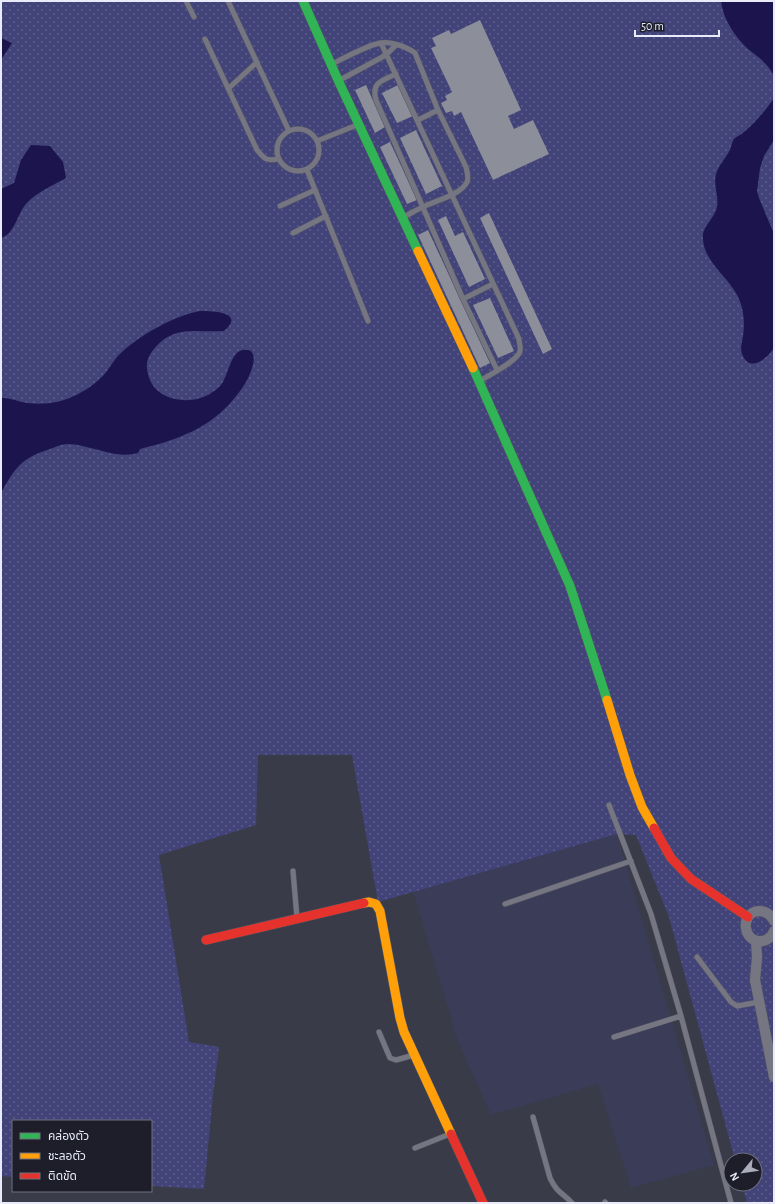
<svg xmlns="http://www.w3.org/2000/svg" width="775" height="1204" font-family="'Alegreya Sans','Noto Sans Thai',sans-serif">
<style>
.built{fill:#3a3c58}
.grass{fill:url(#grass-dots)}
.water{fill:#1c154d}
.building{fill:#8c8e99}
.lines{fill:none;stroke-linecap:round;stroke-linejoin:round}
.lane-casing{stroke:#565863;stroke-width:6}
.street-casing{stroke:#565863;stroke-width:11}
.fast-casing{stroke:#565863;stroke-width:10}
.slow-casing{stroke:#565863;stroke-width:10}
.jam-casing{stroke:#565863;stroke-width:10}
.lane{stroke:#767682;stroke-width:5}
.street{stroke:#767682;stroke-width:10}
.fast{stroke:#30b455;stroke-width:9}
.slow{stroke:#ff9f0a;stroke-width:9}
.jam{stroke:#e5322d;stroke-width:9}
</style>
<defs>
<pattern id="grass-dots" width="8" height="8" patternUnits="userSpaceOnUse"><rect width="8" height="8" fill="#424379"/><path d="M2 2h.1M6 6h.1" fill="none" stroke="#5d5e8d" stroke-width="1.8" stroke-linecap="round"/></pattern>
</defs>
<rect width="100%" height="100%" fill="#3a3b48"/>
<path class="built" d="M617,834l97,331 -83,23 -33,-104 -107,31 -33,-74 -45,-149z"/>
<path class="grass" d="M1,1h773v1202h-27l-5,-19h13v-24h-20l-66,-243 -33,-82 -19,-1 -239,68 -26,-147h-94l-2,70 -97,30 30,187 30,5 -6,48 -9,94 -53,-3v-65h-138v56l-12,-1z"/>
<path class="water" d="M721,1h53v75c-7,-14 -15,-18 -26,-27 -13,-12 -25,-30 -27,-48z
M1,38l11,5 -11,17z
M774,98v42l-10,16 -4,12 -3,23 2,7 15,36v114c-7,10 -24,26 -32,6 -2,-5 0,-12 1,-18 2,-13 1,-28 -6,-41 -11,-21 -36,-35 -34,-61 1,-8 12,-17 14,-27 2,-11 -4,-22 -1,-33 3,-9 9,-15 14,-24 1,-3 2,-8 4,-11 3,-3 7,-4 10,-7 11,-9 22,-22 30,-34z
M31,145l19,1 13,16 3,16c-11,6 -32,16 -40,26 -9,10 -11,30 -25,34v-49l13,-6 7,-23z
M200,311c13,0 46,1 24,20 -27,2 -50,-7 -70,18 -5,6 -8,12 -7,20 1,7 4,16 10,21 14,13 40,13 54,3 5,-3 9,-6 12,-11 7,-12 9,-38 28,-31 5,6 2,14 0,20 -3,9 -8,16 -14,24 -26,33 -57,44 -97,54l-2,4c-15,4 -29,0 -43,-4 -9,-2 -18,-5 -27,-5 -6,0 -13,3 -18,5 -29,9 -35,19 -49,44v-95c8,0 13,2 21,4 13,3 32,2 45,-3 14,-5 31,-16 40,-28 5,-7 9,-14 15,-19 18,-17 54,-37 78,-41z"/>
<path class="building" d="M480,20l41,90 -13,6 6,13 19,-9 16,34 -56,26 -32,-68 -7,4 -2,-5 -6,2 -5,-10 6,-3 -2,-4 7,-4 -21,-44 5,-2 -4,-8 17,-8 2,4z
M366,85l19,42 -10,6 -20,-43z
M398,85l15,31 -16,7 -15,-30z
M416,130l26,56 -16,8 -26,-56z
M390,142l27,58 -10,4 -27,-57z
M489,213l63,136 -9,5 -63,-136z
M446,216l9,20 8,-4 22,47 -16,8 -31,-67z
M428,230l62,133 -10,5 -62,-133z
M490,298l24,53 -16,7 -25,-53z"/>
<g class="lines">
<g class="lane-casing">
<path id="lane" d="M186,1l8,16
M228,1l61,130
M205,39l52,111c8,9 8,11 21,9
M381,43l138,296c0,4 2,8 1,12 -2,10 -31,24 -40,30
M332,64c12,-6 36,-19 48,-21 11,-2 27,4 35,10l23,57 28,57c1,4 3,11 1,15 -6,13 -33,19 -44,25 -7,3 -13,7 -20,10
M396,74c-14,7 -25,8 -20,26l87,199 34,71
M340,80l46,-25 10,-10
M229,88l28,-26
M418,120l20,-10
M277 150a21 21 0 1 1 42 0a21 21 0 1 1-42 0Z
M317,141l40,-16
M307,170l61,151
M280,206l35,-16
M293,233l33,-17
M463,299l30,-15
M609,805l42,109 30,102 50,187
M293,871l4,47
M505,904l126,-43
M697,957l34,45 6,4 22,-4
M379,1032l11,26 6,2 18,-5
M614,1037l67,-21
M533,1117l17,61c7,15 13,15 22,25
M415,1148l35,-14
M605,1202l1,1"/>
</g>
<g class="street-casing">
<path id="street" d="M774,921c-3,-6 -8,-10 -15,-10 -20,1 -16,33 3,30 6,-1 10,-5 12,-10
M756,941l1,16 -2,23 19,97"/>
</g>
<g class="fast-casing">
<path id="fast" d="M303,1l35,79 80,171
M473,368l97,218 37,114"/>
</g>
<g class="slow-casing">
<path id="slow" d="M418,251l55,117
M607,700l23,75 12,32 12,21
M364,903l5,-1 7,2 4,7 20,107 4,14 47,102"/>
</g>
<g class="jam-casing">
<path id="jam" d="M654,828l17,30 20,21 57,38
M206,940l158,-37
M451,1134l32,69"/>
</g>
<use href="#lane" class="lane"/>
<use href="#street" class="street"/>
<use href="#fast" class="fast"/>
<use href="#slow" class="slow"/>
<use href="#jam" class="jam"/>
</g>
<rect width="775" height="1204" fill="none" stroke="#e9ebfb" stroke-width="4"/>
<rect x="12" y="1120" width="140" height="72" fill="#1d1e2a" stroke="#6f707e"/>
<rect x="20" y="1133" width="20" height="6" fill="#30b455" stroke="#6f707e"/>
<text x="48" y="1140" font-size="12" fill="#e9ebfb">คล่องตัว</text>
<rect x="20" y="1153" width="20" height="6" fill="#ff9f0a" stroke="#6f707e"/>
<text x="48" y="1160" font-size="12" fill="#e9ebfb">ชะลอตัว</text>
<rect x="20" y="1173" width="20" height="6" fill="#e5322d" stroke="#6f707e"/>
<text x="48" y="1180" font-size="12" fill="#e9ebfb">ติดขัด</text>
<g transform="translate(743 1172) rotate(241)"><circle r="19" fill="#1d1e2a" stroke="#6f707e"/>
<path d="M0-3L7 15L0 10L-7 15Z" fill="#acadbc"/>
<text y="-6" font-size="11" font-weight="bold" text-anchor="middle" fill="#e9ebfb">N</text>
</g>
<path d="M635 30v6h84v-6" fill="none" stroke="#e9ebfb" stroke-width="2"/>
<text x="641" y="30" font-size="12" fill="#e9ebfb" stroke="#1d1e2a" stroke-width="3" paint-order="stroke">50 m</text>
</svg>
